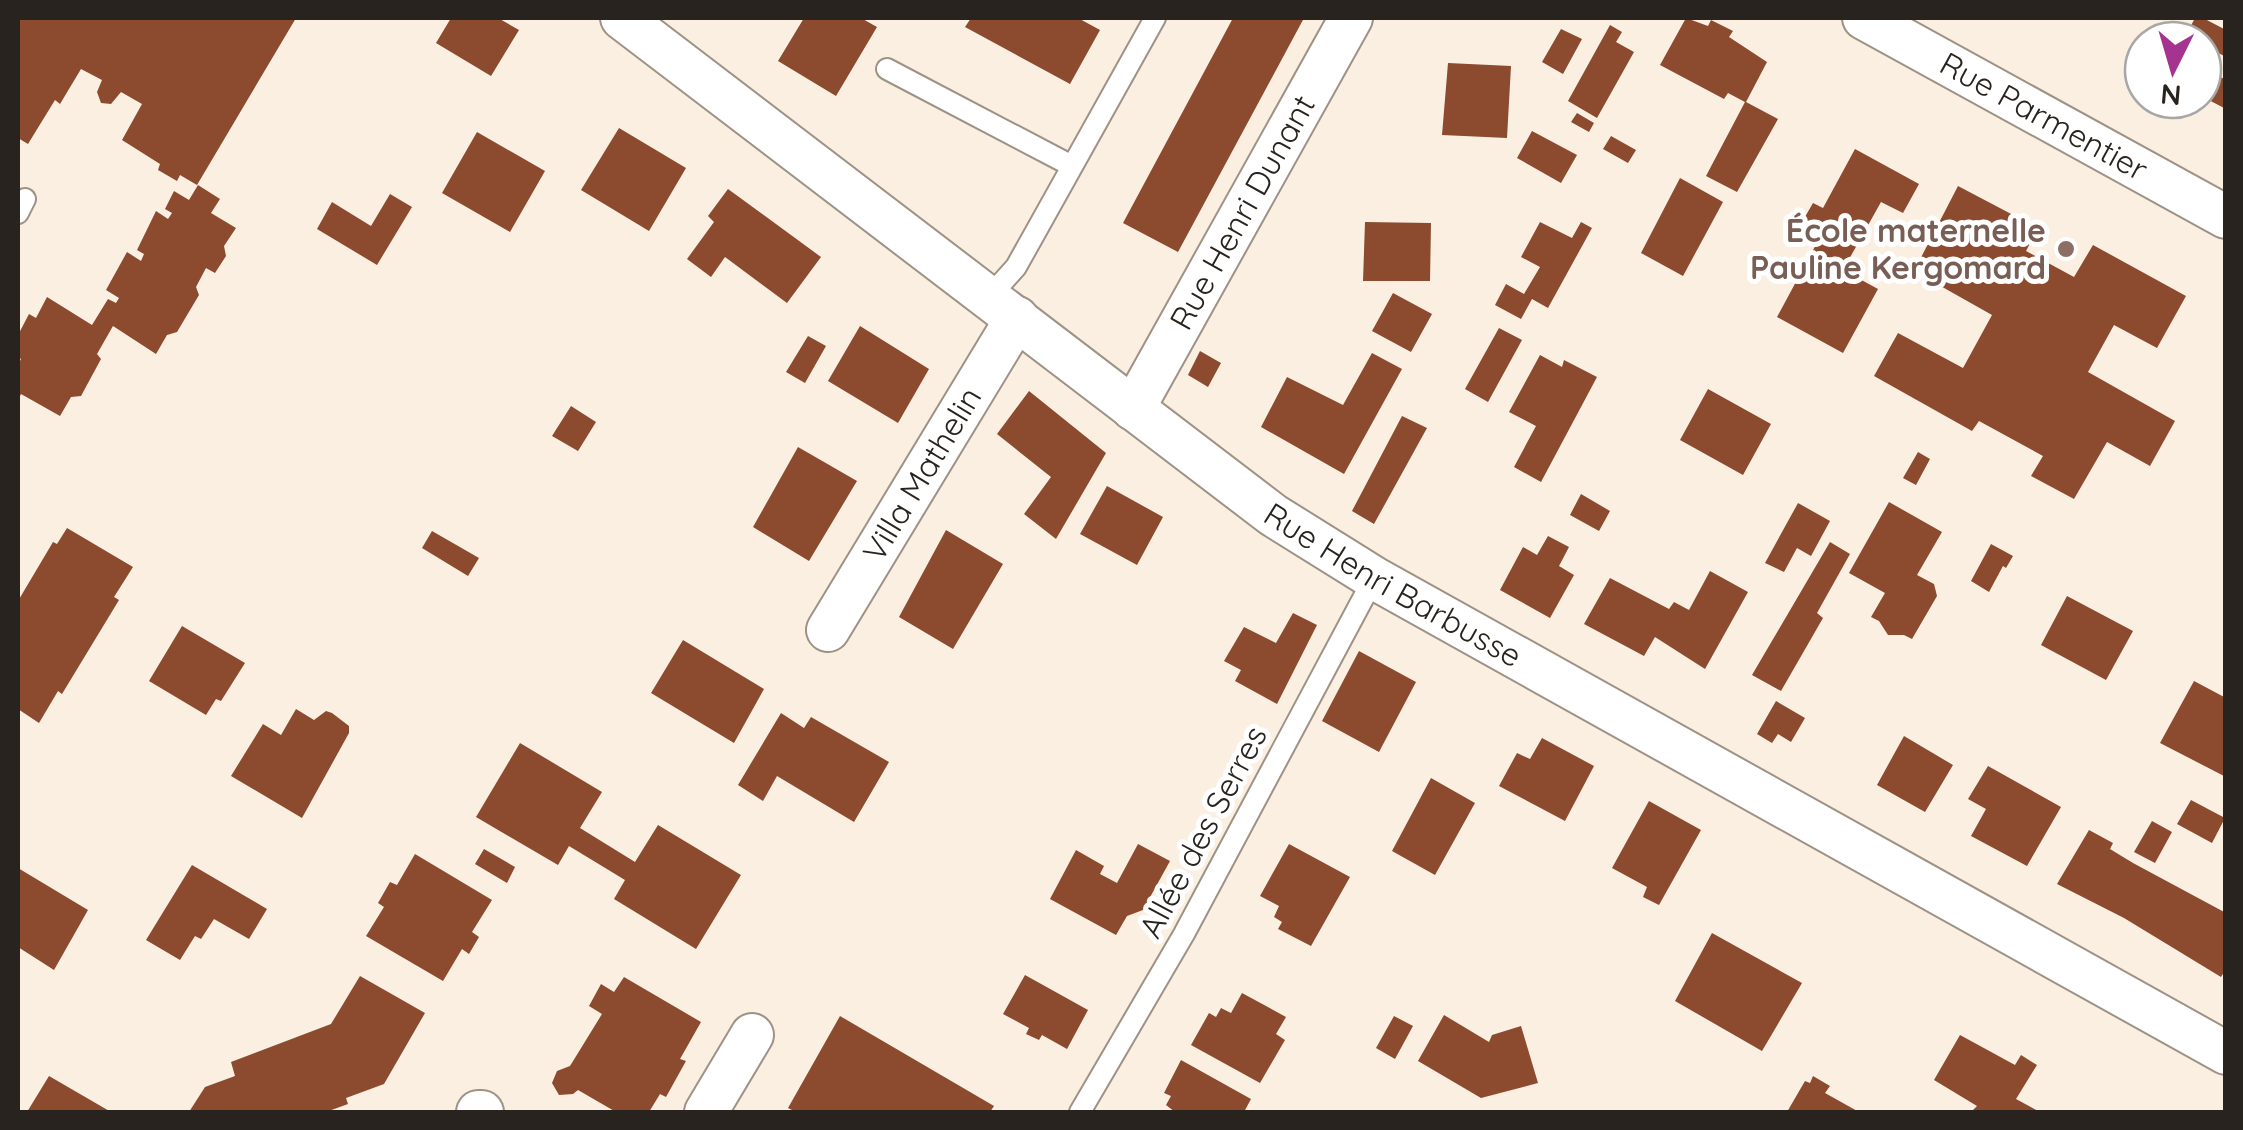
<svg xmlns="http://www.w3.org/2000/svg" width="2243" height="1130" font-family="Quicksand,sans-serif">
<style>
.building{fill:#8c4a2f}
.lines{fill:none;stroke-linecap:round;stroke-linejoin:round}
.lane-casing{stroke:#9d9285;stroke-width:24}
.street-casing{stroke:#9d9285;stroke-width:46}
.lane{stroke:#fff;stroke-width:20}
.street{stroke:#fff;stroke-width:42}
.education-dot{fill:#8d6e63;stroke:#fff;stroke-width:4}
.labels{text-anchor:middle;stroke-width:10;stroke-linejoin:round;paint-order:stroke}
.street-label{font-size:32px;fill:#28231e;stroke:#fff}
.education-label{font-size:32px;font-weight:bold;fill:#785e54;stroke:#fff;text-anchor:end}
</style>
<rect width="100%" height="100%" fill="#fbefe1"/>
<path class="building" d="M18,18h278l-99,167 -17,-10 -3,6 -19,-11 2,-6 -38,-24 20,-36 -21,-12 -10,12 -10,-1 -4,-11 5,-12 -21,-11 -21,35 -5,-4 -27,44 -10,-6z
M451,18h47l21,12 -28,46 -55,-33z
M804,18h57l16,9 -41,69 -58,-35z
M971,18h107l22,12 -30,54 -105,-57z
M1233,18h71l-126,234 -55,-29z
M1686,18l22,8 3,-6 22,11 -4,6 38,25 -21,40 32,17 -41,73 -31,-16 39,-74 -17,-9 -4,6 -64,-34z
M2195,18h8l23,12v27l-23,-12v-5l-17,-5z
M1610,25l12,7 -6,10 18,10 -37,66 -29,-17z
M1561,29l21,10 -19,35 -21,-12z
M1448,63l63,3 -4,72 -65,-3z
M2203,67l23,13v29l-23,-12z
M1577,113l17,10 -5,9 -18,-10z
M619,128l67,40 -37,63 -68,-41z
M1532,131l45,24 -16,28 -44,-25z
M477,132l68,39 -35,61 -68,-39z
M1611,136l25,14 -8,13 -25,-14z
M1855,149l64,35 -16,29 -22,-11 -38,68 35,19 -35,64 -66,-36 42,-78 -21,-10 15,-26 10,5z
M1680,178l43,24 -40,74 -42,-23z
M198,185l22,14 -9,14 25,15 -12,18 2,10 -11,17 -9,-5 -10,19 3,8 -22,37 -10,3 -11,19 -43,-28 -16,28 4,5 -20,37 -10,1 -11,19 -39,-22 -3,6v-35l3,-6 -3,-2v-22l11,-21 7,4 11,-21 45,28 16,-26 8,4 3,-5 -13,-8 21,-38 14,9 3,-7 -7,-4 19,-39 12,8 4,-6 -7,-4 9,-18 15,9z
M1958,186l80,42 -12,23 48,26 19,-32 93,51 -29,52 -43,-23 -26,47 87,49 -25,45 -43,-24 -33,57 -43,-23 12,-20 -64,-35 -7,10 -98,-55 24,-43 65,35 29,-53 -78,-44z
M728,189l93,68 -34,46 -62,-46 -14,20 -24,-18 27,-37 -6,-6z
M390,194l22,13 -35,58 -60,-36 15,-27 39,24z
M1365,222l66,1 -1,58h-67z
M1540,222l32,16 9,-16 11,6 -44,80 -16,-9 -11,20 -26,-14 11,-21 18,10 16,-27 -19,-10z
M1393,293l39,21 -21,38 -39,-21z
M860,326l69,43 -31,54 -70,-42z
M1499,328l23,12 -34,62 -23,-13z
M808,336l18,10 -21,37 -19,-11z
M1200,351l21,12 -13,24 -20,-12z
M1372,353l30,16 -58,105 -83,-47 26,-50 56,28z
M1540,355l22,12 2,-7 33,17 -56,105 -27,-15 22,-41 -27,-14z
M1708,389l63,35 -28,51 -63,-35z
M1029,391l77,62 -50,86 -32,-25 27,-37 -54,-43z
M571,406l25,16 -18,29 -26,-15z
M1402,416l25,12 -53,96 -22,-13z
M798,447l59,34 -48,80 -56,-34z
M1918,452l12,7 -14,26 -13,-7z
M1107,486l56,31 -26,48 -57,-31z
M1581,494l29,17 -11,20 -29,-16z
M1889,502l53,30 -25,43 17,9 3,12 -25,43 -8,-4h-16l-9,-14 -8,-4 14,-24 -36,-20z
M1798,503l32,18 -19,35 -14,-8 -13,24 -19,-9z
M67,528l66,39 -19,30 5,3 -57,94 -4,-3 -19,32 -21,-14v-108l35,-59 4,2z
M946,530l57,34 -50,85 -54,-32z
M432,531l47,27 -11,18 -46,-28z
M1548,536l21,11 -10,19 15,9 -24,43 -50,-28 23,-43 14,8z
M1830,542l20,12 -33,59 6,5 -42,73 -29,-16z
M1991,544l22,12 -7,12 -3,-2 -14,26 -18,-11z
M1710,571l38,21 -43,77 -50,-32 -11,19 -60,-32 26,-46 59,31 5,-7 15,8z
M2067,596l66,35 -27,49 -65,-35z
M1293,613l24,12 -40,79 -42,-23 6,-11 -17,-9 20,-34 32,16z
M182,626l63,37 -24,38 -5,-2 -10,16 -57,-34z
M683,640l81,49 -30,54 -83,-50z
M1359,651l57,31 -37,70 -57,-31z
M2194,681l32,17 -2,78 -64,-33z
M1776,701l29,17 -14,24 -13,-8 -6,9 -15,-9z
M296,709l18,11 12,-9 6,2 17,13v7l-47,85 -71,-42 32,-52 18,11z
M781,713l23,15 7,-11 78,45 -35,60 -77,-46 -14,25 -25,-16z
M1904,736l49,29 -28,47 -48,-27z
M1542,738l52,28 -29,55 -66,-35 18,-33 13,6z
M520,743l82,49 -22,36 55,34 23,-37 83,50 -45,74 -82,-50 11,-19 -56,-34 -11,19 -82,-48z
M1988,766l73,41 -34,59 -56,-30 15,-27 -18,-10z
M1431,778l44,25 -40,72 -43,-24z
M2191,800l34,18 -13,25 -35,-19z
M1649,801l52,29 -42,75 -16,-8 4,-10 -35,-19z
M2152,821l20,11 -17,31 -21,-11z
M2089,830l24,13 -3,6 23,14 93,50v56l-5,8 -97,-59 -67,-34z
M1138,844l32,17 -27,49 -16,6 -11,19 -66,-36 26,-49 28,16 -4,8 17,9z
M1289,844l61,33 -39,69 -33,-17 4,-7 -8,-5 5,-11 -19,-10z
M484,849l31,18 -8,16 -32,-19z
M415,854l77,46 -20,32 7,5 -10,17 -7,-5 -19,32 -77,-45 18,-29 -6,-4 12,-21 7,3z
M192,865l75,44 -18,30 -35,-20 -13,20 -6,-3 -15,24 -34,-20z
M18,868l70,42 -34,60 -36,-23z
M1712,933l90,50 -40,68 -87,-50z
M1025,975l63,35 -21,39 -25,-14 -3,5 -13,-6 3,-6 -26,-14z
M360,976l65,37 -41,71 -38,14 2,6 -22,8h-137l16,-25 30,-11 -4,-14 100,-38z
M624,977l77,45 -21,37 6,2 -20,36 -6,-3 -11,18h-33l-38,-22 -5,4 -14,1 -7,-12 5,-12 13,-5 32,-52 -13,-8 12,-22 13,8z
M1242,993l44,24 -10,17 9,6 -25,43 -69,-38 18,-32 7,4 5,-9 10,5z
M1444,1015l45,27 3,-7 29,-9 17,57 -57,15 -63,-37z
M840,1016l154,90 -4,6h-194l-8,-4z
M1394,1016l19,10 -18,33 -19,-11z
M1960,1035l55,30 6,-10 16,10 -21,34 24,13h-69l6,-6 -43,-26z
M1181,1060l70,39 -7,13h-69l-9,-7 5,-9 -7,-3z
M49,1076l62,36h-84z
M1813,1076l17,10 -5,7 34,19h-72l18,-31 5,2z"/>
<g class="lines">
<g class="lane-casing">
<path id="lane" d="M887,69l185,97
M18,213l7,-14
M989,297l27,-30 139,-249
M1080,1112l104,-178 190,-356"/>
</g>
<g class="street-casing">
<g id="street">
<path id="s1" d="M622,18l651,497 101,63 852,475"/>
<path id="s2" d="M1864,18l362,199"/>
<path id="s3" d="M1133,409l218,-391"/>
<path id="s4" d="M828,630l189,-312"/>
<path d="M478,1112h4"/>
<path d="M706,1112l46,-77"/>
</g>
</g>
<use href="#lane" class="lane"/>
<use href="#street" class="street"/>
</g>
<circle class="education-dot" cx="2066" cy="249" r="10"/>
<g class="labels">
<g class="street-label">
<text dy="11" stroke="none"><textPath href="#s2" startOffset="205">Rue Parmentier</textPath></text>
<text dy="11" stroke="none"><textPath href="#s3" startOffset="225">Rue Henri Dunant</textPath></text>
<text dy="11" stroke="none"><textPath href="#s4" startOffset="182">Villa Mathelin</textPath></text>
<text dy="11" stroke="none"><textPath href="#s1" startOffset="958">Rue Henri Barbusse</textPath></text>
<text transform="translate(1203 832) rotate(-62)" y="11">Allée des Serres</text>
</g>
<g class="education-label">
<text x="2046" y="242">École maternelle<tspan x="2046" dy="37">Pauline Kergomard</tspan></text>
</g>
</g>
<rect width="2243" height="1130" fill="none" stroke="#28231e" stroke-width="40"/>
<g transform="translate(2173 70) rotate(185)"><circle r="48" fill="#ffffff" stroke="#a9a7a5" stroke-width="2.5"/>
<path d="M0-8L18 38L0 25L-18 38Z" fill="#a53491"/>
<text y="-15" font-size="28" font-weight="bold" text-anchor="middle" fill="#28231e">N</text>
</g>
</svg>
